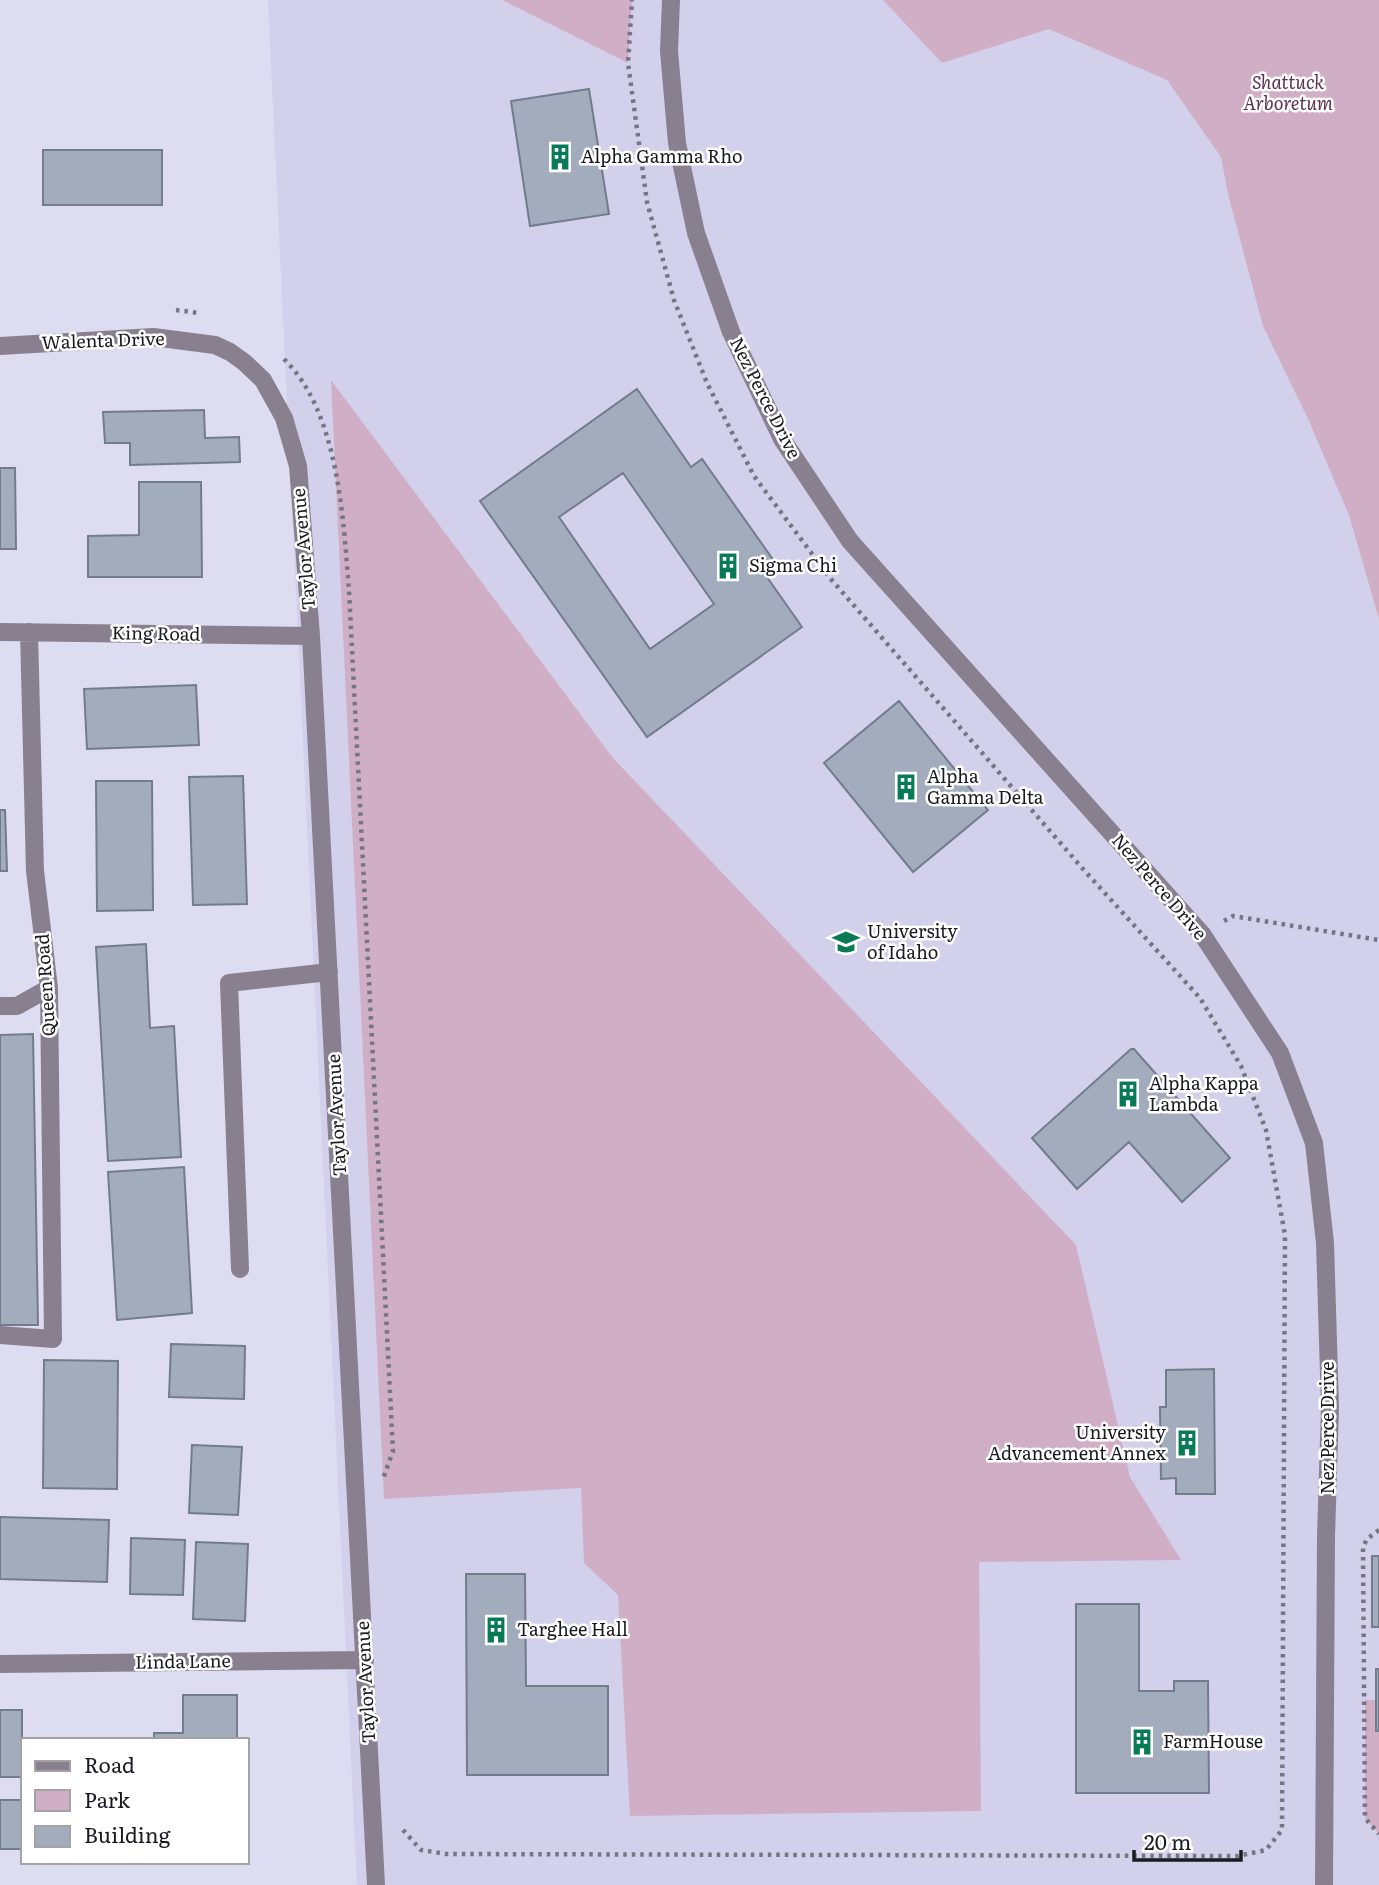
<svg xmlns="http://www.w3.org/2000/svg" width="1379" height="1885" font-family="Literata,serif">
<style>
.built{fill:#d2d0eb}
.green{fill:#d0afc6}
.building{fill:#a3acbd;stroke:#737c8c;stroke-width:2;fill-rule:evenodd}
.lines{fill:none;stroke-linecap:round;stroke-linejoin:round}
.path{stroke:#767683;stroke-width:4.5;stroke-dasharray:3.5 5;stroke-linecap:butt}
.minor{stroke:#89808f;stroke-width:18}
.labels{text-anchor:middle;stroke-width:5;stroke-linejoin:round;paint-order:stroke}
.park-label{font-size:18px;font-style:italic;fill:#5d2f51;stroke:#fff}
.poi-label{font-size:18px;fill:#1a1a21;stroke:#fff;text-anchor:start}
.street-label{font-size:18px;fill:#1a1a21;stroke:#fff}
</style>
<rect width="100%" height="100%" fill="#dddcf0"/>
<path class="built" d="M268,0h1111v1885h-1022z"/>
<path class="green" d="M502,0h130l-4,63z
M883,0h496v619l-30,-104 -40,-94 -46,-95 -35,-132 -7,-37 -54,-77 -118,-51 -107,34z
M331,380l282,378 463,487 54,232 51,83 -202,2 2,249 -351,5 -12,-221 -34,-32 -3,-75 -197,11z
M1365,1700h11l3,31v103l-14,-16z"/>
<path class="building" d="M589,89l20,125 -79,12 -19,-125z
M43,150h119v55h-119z
M637,389l54,78 11,-8 72,102 -12,9 40,57 -155,110 -167,-236zM623,473l91,131 -64,45 -91,-132z
M204,410l1,28 34,-1 1,25 -110,3v-22h-25l-2,-31z
M0,468h15l1,81h-16z
M139,482h62l1,95h-114v-41l51,-1z
M196,685l3,60 -112,4 -3,-60z
M899,701l89,109 -75,62 -89,-109z
M243,776l4,128 -54,1 -4,-128z
M96,781h56l1,129 -56,1z
M0,810h5l2,61h-7z
M146,944l4,84 24,-2 7,131 -73,4 -12,-214z
M33,1034l5,291h-38v-290z
M1131,1049h3l96,109 -48,44 -53,-60 -52,47 -45,-51z
M184,1167l8,146 -75,7 -9,-148z
M171,1344l74,2 -1,53 -75,-2z
M44,1360l74,1 -1,128 -74,-1z
M1214,1369l1,125h-39v-16l-15,1 -1,-72h6v-37z
M192,1445l50,2 -4,68 -49,-2z
M0,1517l109,3 -2,62 -107,-3z
M131,1538l54,2 -2,55 -53,-1z
M196,1542l52,2 -3,77 -52,-2z
M1372,1556h7v71h-7z
M466,1574h59l1,112h82v89h-141z
M1076,1604h63v87h35v-10h34l1,112h-133z
M1376,1669h3v62h-3z
M183,1695h54v45h-83v-7h29z
M0,1710h22v67h-22z
M0,1800h23v49h-23z"/>
<g class="lines">
<path class="path" d="M176,310l23,3
M284,359c55,54 59,159 65,231l44,861 -10,28
M1224,921l9,-5 146,24
M1379,1530l-12,9 -4,8 2,271 14,16
M403,1830l18,20 26,4 791,2 28,-6 16,-20 3,-595 -19,-105 -25,-64 -41,-68 -117,-129 -253,-291 -76,-102 -47,-93 -33,-83 -27,-98 -19,-139 4,-63"/>
<path class="minor" d="M671,0l-2,51 8,92 19,90 35,99 51,107 68,102 352,393 78,119 34,90 11,100 5,164 -4,130 -2,348
M0,346l153,-9 62,8 15,7 14,10 19,18 21,38 14,48 13,170 65,1249
M0,632l311,4
M0,1006h17l32,-18
M240,1269l-11,-286 100,-11
M0,1335l53,4 -4,-351 -14,-117 -6,-239
M0,1664l365,-4"/>
</g>
<defs>
<g id="building-bare" transform="scale(2.1)"><path d="M-4-6H4V6H1V3H-1V6H-4ZM-2.5-4.3h1.7v1.8h-1.7ZM.8-4.3h1.7v1.8H.8ZM-2.5-1h1.7V.8h-1.7ZM.8-1h1.7V.8H.8Z" fill="#087a56" stroke="#fff" stroke-width="2.5" paint-order="stroke"/></g>
<g id="university-bare" transform="scale(2.1)"><path d="M0-5L7-2L0 1L-7-2ZM-4 1L0 2.5L4 1V4Q0 6-4 4Z" fill="#087a56" stroke="#fff" stroke-width="2.5" paint-order="stroke"/></g>
</defs>
<g fill-rule="evenodd">
<use href="#building-bare" x="560" y="157"/>
<use href="#building-bare" x="728" y="566"/>
<use href="#building-bare" x="906" y="787"/>
<use href="#university-bare" x="846" y="942"/>
<use href="#building-bare" x="1128" y="1094"/>
<use href="#building-bare" x="1187" y="1443"/>
<use href="#building-bare" x="496" y="1630"/>
<use href="#building-bare" x="1142" y="1742"/>
</g>
<g class="labels">
<g class="park-label">
<text x="1288" y="89">Shattuck<tspan x="1288" dy="21">Arboretum</tspan></text>
</g>
<g class="poi-label">
<text x="581" y="163">Alpha Gamma Rho</text>
<text x="749" y="572">Sigma Chi</text>
<text x="927" y="783">Alpha<tspan x="927" dy="21">Gamma Delta</tspan></text>
<text x="867" y="938">University<tspan x="867" dy="21">of Idaho</tspan></text>
<text x="1149" y="1090">Alpha Kappa<tspan x="1149" dy="21">Lambda</tspan></text>
<text x="1166" y="1439" text-anchor="end">University<tspan x="1166" dy="21">Advancement Annex</tspan></text>
<text x="517" y="1636">Targhee Hall</text>
<text x="1163" y="1748">FarmHouse</text>
</g>
<g class="street-label">
<text transform="translate(103 341) rotate(-2)" y="6">Walenta Drive</text>
<text transform="translate(765 398) rotate(63)" y="6">Nez Perce Drive</text>
<text transform="translate(304 549) rotate(-95)" y="6">Taylor Avenue</text>
<text transform="translate(156 634) rotate(1)" y="6">King Road</text>
<text transform="translate(1159 887) rotate(49)" y="6">Nez Perce Drive</text>
<text transform="translate(46 985) rotate(-94)" y="6">Queen Road</text>
<text transform="translate(337 1115) rotate(-93)" y="6">Taylor Avenue</text>
<text transform="translate(1328 1428) rotate(-90)" y="6">Nez Perce Drive</text>
<text transform="translate(183 1662) rotate(-1)" y="6">Linda Lane</text>
<text transform="translate(366 1682) rotate(-93)" y="6">Taylor Avenue</text>
</g>
</g>
<rect x="21" y="1738" width="228" height="126" fill="#ffffff" stroke="#a3a3a6" stroke-width="2"/>
<rect x="35" y="1761" width="35" height="10" fill="#89808f" stroke="#a3a3a6" stroke-width="2"/>
<text x="84" y="1773" font-size="21" fill="#1a1a21">Road</text>
<rect x="35" y="1790" width="35" height="21" fill="#d0afc6" stroke="#a3a3a6" stroke-width="2"/>
<text x="84" y="1808" font-size="21" fill="#1a1a21">Park</text>
<rect x="35" y="1826" width="35" height="21" fill="#a3acbd" stroke="#a3a3a6" stroke-width="2"/>
<text x="84" y="1843" font-size="21" fill="#1a1a21">Building</text>
<path d="M1134 1850v10h107v-10" fill="none" stroke="#1a1a21" stroke-width="3.5"/>
<text x="1144" y="1850" font-size="21" fill="#1a1a21" stroke="#ffffff" stroke-width="5" paint-order="stroke">20 m</text>
</svg>
